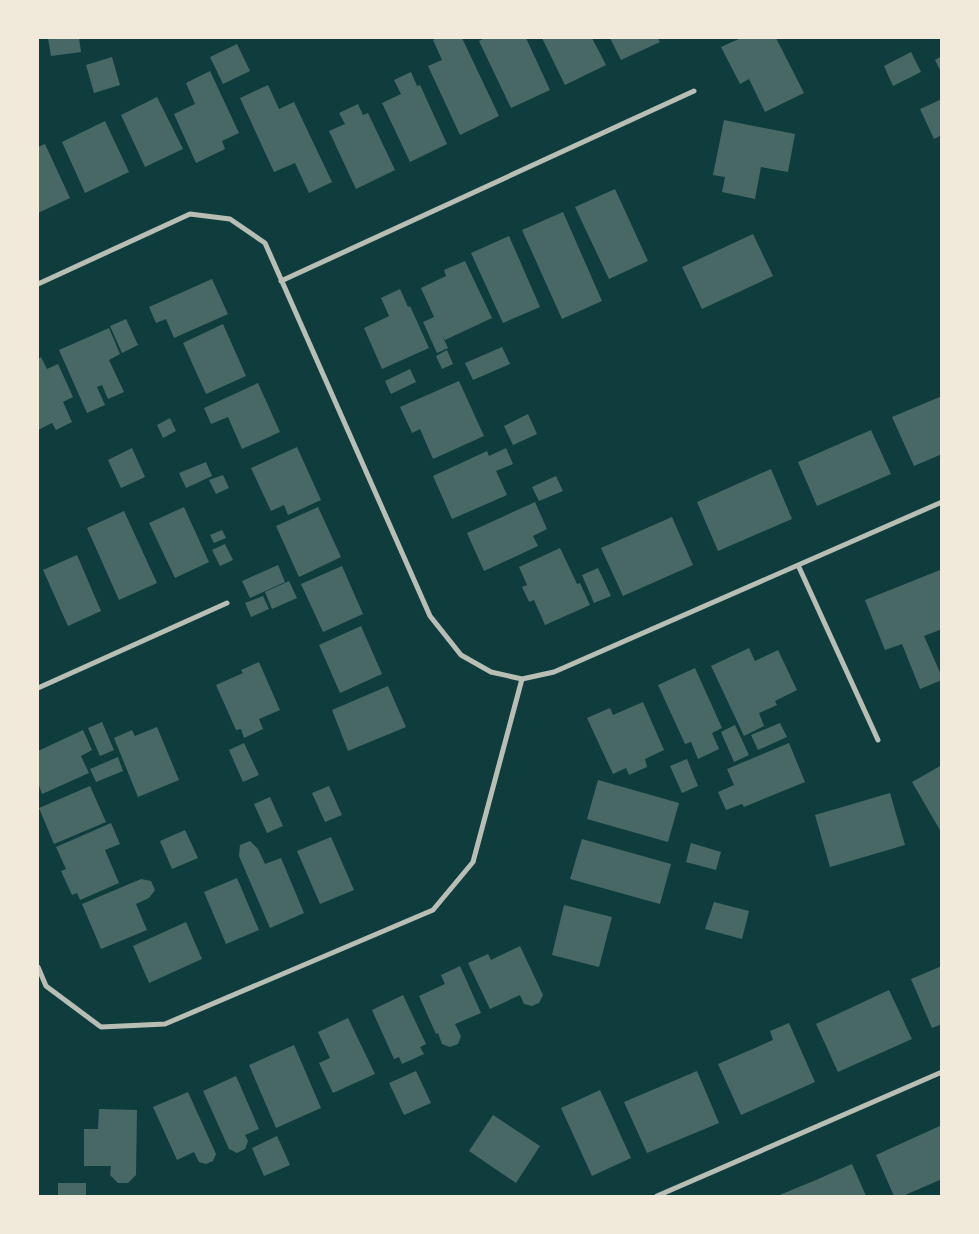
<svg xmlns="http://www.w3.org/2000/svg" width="979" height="1234" font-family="'Crimson Pro',serif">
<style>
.building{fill:#486865}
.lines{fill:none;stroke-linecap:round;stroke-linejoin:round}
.minor{stroke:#b8beb3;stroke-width:5}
</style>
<rect width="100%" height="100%" fill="#0f3d3e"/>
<path class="building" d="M48,38h31l2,14 -30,4z
M437,38h25l37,78 -39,19 -32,-69 14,-6 -9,-20z
M483,38h43l24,52 -39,18 -32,-67 4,-2z
M542,38h50l14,27 -41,20z
M610,38h48l2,4 -39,18z
M741,38h35l28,55 -39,19 -16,-33 -9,5 -19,-37z
M237,44l13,27 -27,13 -13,-27z
M911,52l10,20 -28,14 -9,-20z
M942,56v18l-7,-14z
M112,57l8,28 -26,8 -8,-28z
M210,71l29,62 -17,8 3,8 -29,14 -22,-49 21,-10 -9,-21z
M411,72l6,14 3,-1 27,59 -37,18 -28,-59 19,-9 -7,-14z
M268,85l11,24 15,-7 38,80 -23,11 -14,-30 -21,9 -34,-74z
M157,97l26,52 -38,18 -24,-52z
M942,99v36l-8,4 -14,-30z
M358,104l5,11 5,-2 27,57 -39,19 -27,-58 16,-7 -6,-11z
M724,120l71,14 -7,38 -27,-5 -6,32 -33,-7 3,-15 -12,-2z
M105,121l24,51 -44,21 -23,-51z
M45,144l25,54 -32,15v-66z
M615,189l33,72 -39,18 -34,-72z
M563,212l39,89 -40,18 -40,-89z
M753,234l20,42 -71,33 -20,-42z
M509,236l31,71 -37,16 -32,-70z
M465,261l27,57 -47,22 -3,-5 6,13 -11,5 -14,-31 11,-5 -13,-29 25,-12 -2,-6z
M212,279l16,35 -54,24 -8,-19 -10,4 -7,-16z
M400,289l8,18 2,-1 19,42 -47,21 -18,-41 25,-12 -8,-18z
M126,319l12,26 -16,8 -12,-27z
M223,324l23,52 -40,18 -23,-51z
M109,328l11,26 -11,6 15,32 -16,7 -6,-14 -5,2 8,18 -18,8 -28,-63z
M502,347l8,17 -37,16 -8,-17z
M447,350l6,14 -11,5 -6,-13z
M41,357l6,12 11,-5 15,33 -10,5 9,20 -16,8 -4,-7 -14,7v-71z
M410,369l6,13 -25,12 -6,-13z
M459,381l25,55 -51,23 -13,-30 -8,4 -12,-26z
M258,383l22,49 -38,17 -14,-32 -17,7 -7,-16z
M942,396v58l-28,12 -22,-49z
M528,414l9,20 -24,11 -9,-19z
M170,418l6,13 -13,7 -6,-13z
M871,430l20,44 -74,32 -19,-44z
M297,447l24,53 -33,15 -4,-10 -13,6 -20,-43z
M132,448l13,29 -24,11 -13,-28z
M506,448l7,16 -17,7 11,24 -55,24 -19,-43 54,-25 2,5z
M206,462l6,14 -26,12 -7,-15z
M771,469l21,50 -74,32 -21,-49z
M223,475l6,13 -13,6 -7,-14z
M556,476l7,15 -24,10 -7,-14z
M535,502l12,27 -14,7 5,10 -54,25 -17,-38z
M184,507l25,55 -34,16 -26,-55z
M318,507l23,50 -42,20 -23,-51z
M124,511l33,72 -38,17 -32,-72z
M672,517l21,48 -70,31 -22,-48z
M222,530l4,8 -12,5 -4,-8z
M225,544l8,16 -13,6 -8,-16z
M560,548l17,36 3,-1 10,22 -45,20 -11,-25 -5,2 -7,-15 5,-2 -8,-18z
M77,555l24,56 -33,15 -25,-56z
M278,565l7,17 -35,16 -8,-17z
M342,566l21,48 -40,18 -22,-48z
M598,568l13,28 -17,7 -12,-28z
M940,570l2,4v55l-18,7 18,41v3l-22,9 -18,-45 -17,6 -20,-50z
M289,581l8,17 -25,11 -7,-17z
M263,596l6,13 -18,8 -6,-14z
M361,626l21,48 -42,19 -21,-48z
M749,648l6,13 23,-11 19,40 -22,11 2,4 -18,8 5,13 -20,10 -33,-70z
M259,662l21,48 -21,9 4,10 -19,9 -3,-9 -5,1 -20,-45 27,-12 -2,-3z
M695,668l27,60 -10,5 7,16 -21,10 -7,-17 -6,2 -27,-59z
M388,686l18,41 -58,24 -16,-41z
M643,702l21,48 -19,9 2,8 -18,8 -3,-7 -13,6 -26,-56 23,-10 3,7z
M102,722l12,28 -14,6 -12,-28z
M780,723l7,14 -29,13 -7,-15z
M735,725l14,30 -15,7 -13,-30z
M157,727l22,53 -41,17 -24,-59 18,-8 3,6z
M83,730l9,20 -11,6 8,17 -47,21 -4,-11v-32z
M244,743l15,32 -16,7 -14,-32z
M789,743l16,39 -61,25 -2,-3 -16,6 -8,-18 16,-7 -7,-16z
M118,757l5,14 -27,11 -6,-13z
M687,759l11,27 -16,7 -12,-27z
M942,765v64l-2,1 -28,-48z
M598,780l81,23 -11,39 -81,-23z
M90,786l16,36 -52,22 -15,-36z
M329,786l13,29 -17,7 -13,-29z
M890,793l15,52 -75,22 -15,-52z
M270,797l13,29 -16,7 -13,-29z
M111,823l9,21 -15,6 14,33 -39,17 -3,-7 -5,2 -11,-24 5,-2 -10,-22z
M185,830l13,28 -26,11 -12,-28z
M331,837l23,53 -34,14 -23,-53z
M582,839l89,25 -11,40 -90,-25z
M250,841l8,8 7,15 16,-6 23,55 -34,15 -31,-72 1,-11z
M691,843l30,9 -5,18 -30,-8z
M237,878l22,52 -33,14 -22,-52z
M141,879l10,2 4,9 -6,8 -13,6 11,26 -46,19 -19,-45z
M714,902l35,9 -7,28 -37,-10z
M564,905l48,12 -13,50 -47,-12z
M186,922l16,37 -53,24 -16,-37z
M520,946l23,49 -4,8 -7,3 -8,-2 -4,-9 -30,14 -22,-46 20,-9 3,6z
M460,966l21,47 -26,11 6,12 -3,8 -8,3 -8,-3 -4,-11 -2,1 -17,-38 26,-12 -4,-9z
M942,966v58l-10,4 -21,-49z
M889,990l23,49 -74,33 -22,-48z
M403,995l23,49 -6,3 4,7 -22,10 -3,-7 -5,2 -22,-49z
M348,1018l27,56 -42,19 -14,-30 11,-5 -12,-26z
M789,1023l26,59 -74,33 -23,-51 55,-24 -3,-9z
M294,1045l27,63 -45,20 -27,-63z
M416,1071l15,32 -27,12 -15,-32z
M697,1071l22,52 -72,30 -23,-51z
M236,1076l23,53 -14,6 3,6 -3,8 -8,4 -8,-4 -26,-58z
M600,1090l31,68 -39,18 -31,-68z
M188,1092l28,62 -3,7 -7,3 -7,-2 -5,-10 -17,8 -24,-53z
M99,1109l38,1 -1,65 -8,8h-10l-8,-8 1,-9h-27v-37h14z
M493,1115l47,31 -24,37 -47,-32z
M942,1125v54l-39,17h-9l-18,-41z
M277,1136l13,29 -26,11 -12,-28z
M852,1164l14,32h-89l39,-16z
M58,1183h28v13h-28z"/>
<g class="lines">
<path class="minor" d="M281,281l413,-190
M38,284l152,-70 40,5 35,24 165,373 31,39 30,17 31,7 32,-7 388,-170
M798,565l80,175
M38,688l189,-85
M38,967l8,19 55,41 64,-3 268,-114 40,-48 49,-183
M657,1196l285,-124"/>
</g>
<rect width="979" height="1234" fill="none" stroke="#f1e9da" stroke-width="78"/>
</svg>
